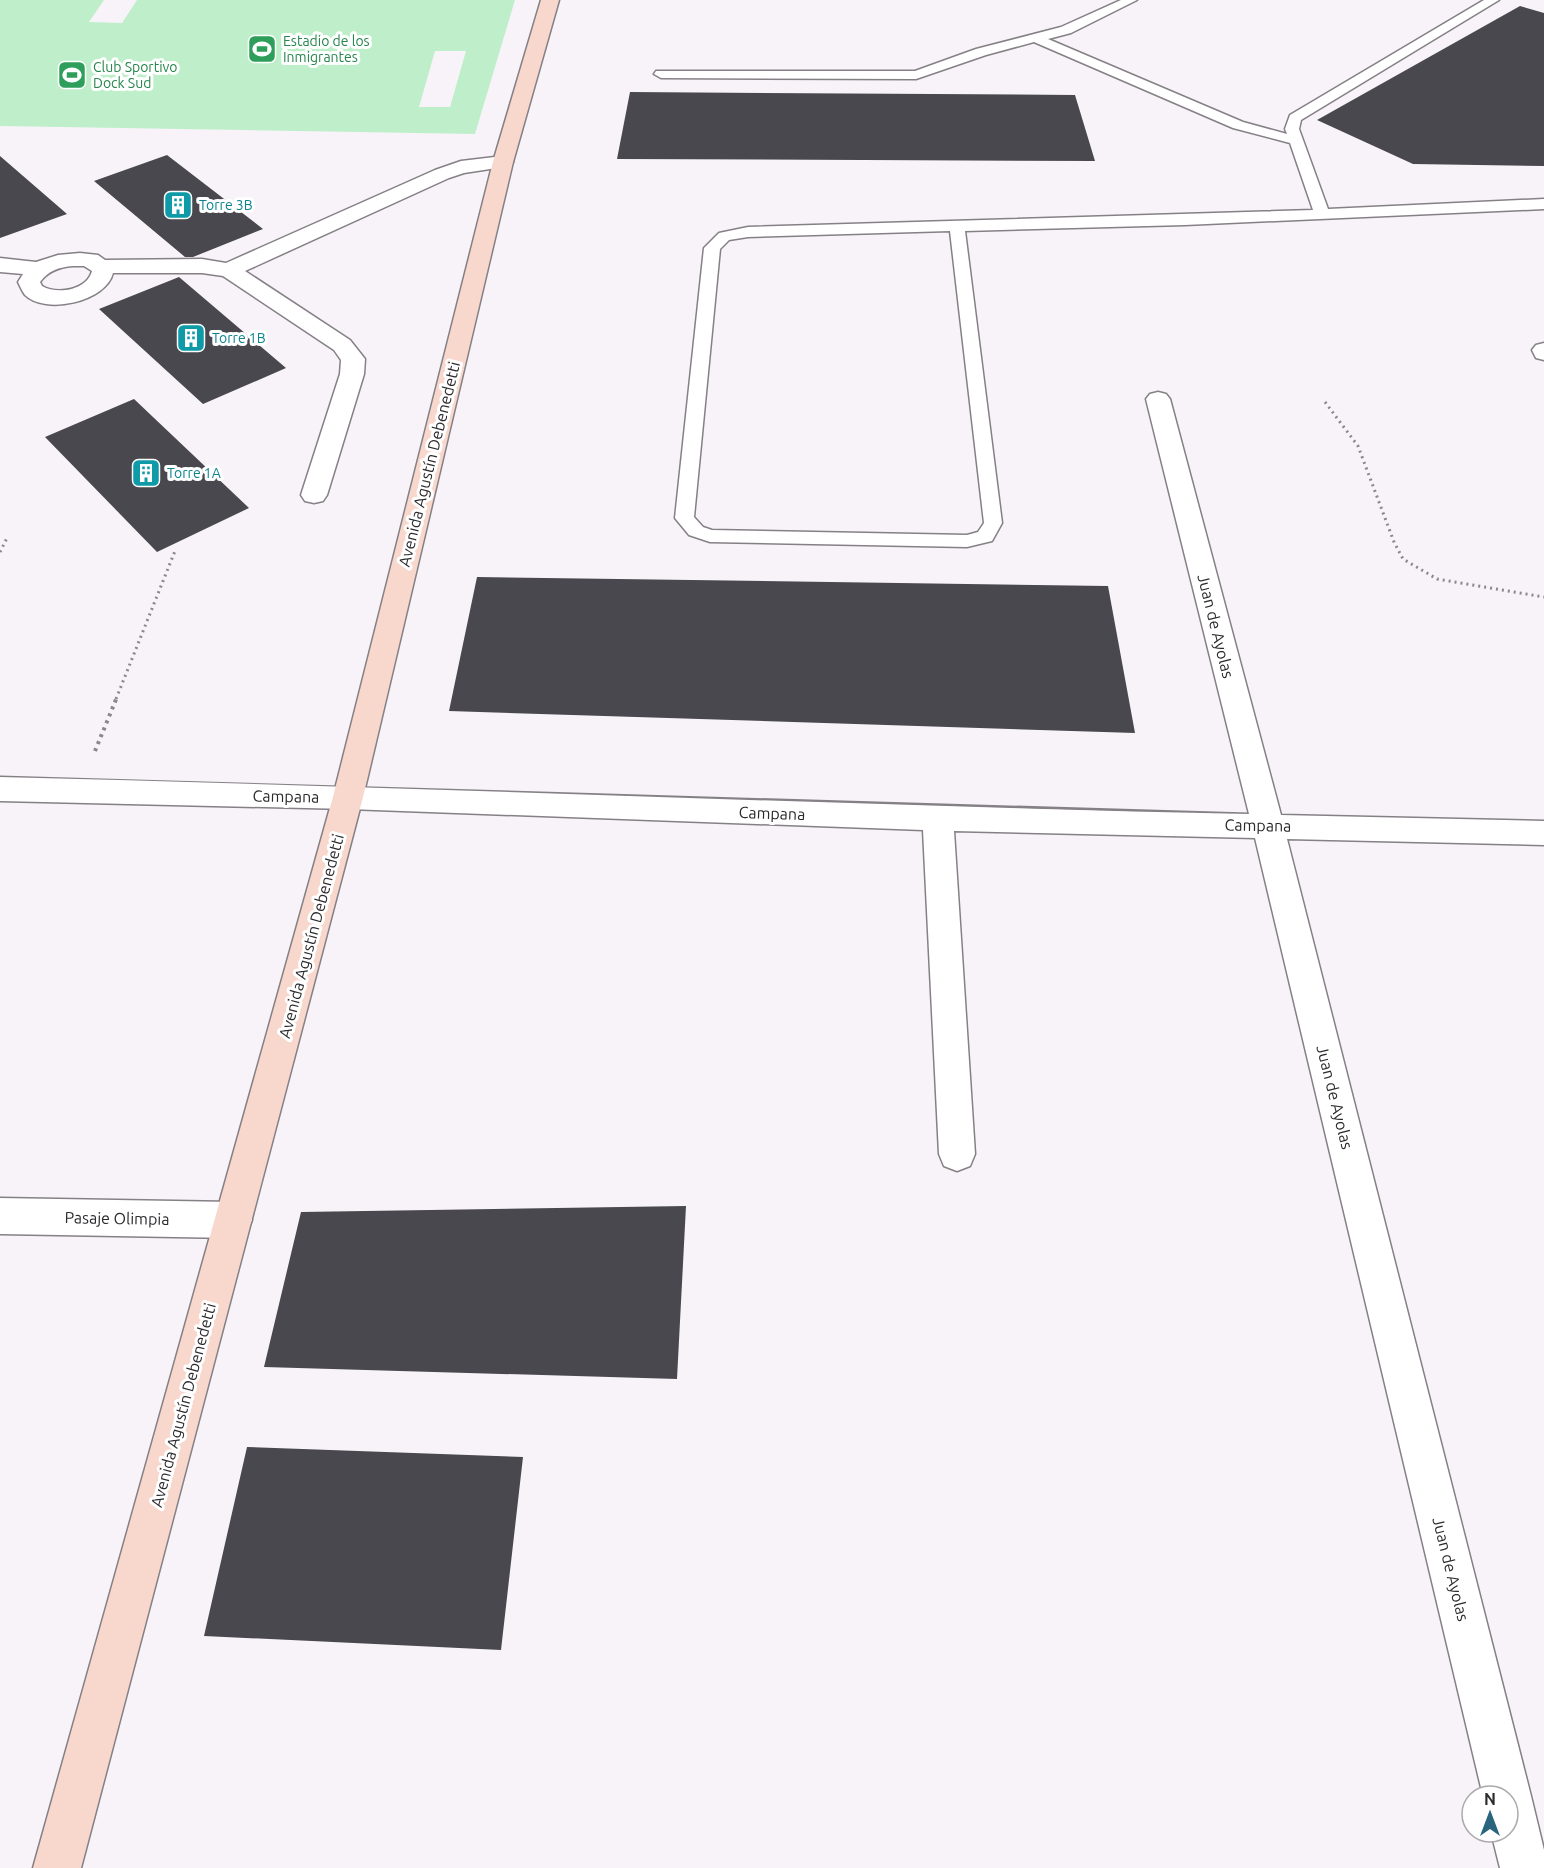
<svg xmlns="http://www.w3.org/2000/svg" width="1544" height="1868" font-family="Ubuntu,sans-serif">
<style>
.green{fill:#bfefca;fill-rule:evenodd}
.building{fill:#49484e}
.lines{fill:none;stroke-linecap:round;stroke-linejoin:round}
.lane-casing{stroke:#858085;stroke-width:3}
.street-casing{stroke:#858085;stroke-width:3}
.secondary-casing{stroke:#858085;stroke-width:3}
.path-far1{stroke:#8b888c;stroke-width:3;stroke-dasharray:2 4;stroke-linecap:butt}
.path{stroke:#8b888c;stroke-width:4;stroke-dasharray:3 4.5;stroke-linecap:butt}
.lane{fill:#fff;fill-rule:evenodd}
.street{fill:#fff;fill-rule:evenodd}
.secondary{fill:#f8d7cc;fill-rule:evenodd}
.labels{text-anchor:middle;stroke-width:6;stroke-linejoin:round;paint-order:stroke}
.far-leisure-label{font-size:14px;fill:#27864d;stroke:#fff;text-anchor:start}
.far-culture-label{font-size:14px;fill:#0d838f;stroke:#fff;text-anchor:start}
.street-label{font-size:16px;fill:#2c2a2d;stroke:#fff}
</style>
<rect width="100%" height="100%" fill="#f8f3f9"/>
<path class="green" d="M0,0h104l-15,22 33,1 15,-23h378l-40,134 -475,-8zM435,51h31l-16,56h-31z"/>
<path class="building" d="M1520,6l24,7v153l-131,-2 -96,-44z
M630,92l445,3 20,66 -478,-2z
M167,155l96,74 -70,28h-8l-91,-76z
M0,156l67,58 -67,24z
M179,277l107,91 -83,36 -104,-95z
M134,399l115,109 -92,44 -112,-115z
M477,577l631,9 27,147 -686,-22z
M686,1206l-9,173 -413,-12 37,-155z
M247,1447l276,10 -22,193 -297,-14z"/>
<g class="lines">
<g class="lane-casing">
<path id="lane" d="M1121,0h16l-66,33 -23,6 195,83 44,12 -2,-5 5,-14 194,-115h15l-198,120 -2,9 29,80 216,-10v10l-359,16 -220,6 37,292 -10,18 -25,6 -257,-5 -21,-7 -14,-17 29,-270 15,-15 29,-6 565,-17 -23,-67 -57,-15 -199,-86 -48,13 -70,24 -255,-1 -7,-4 2,-3h259l61,-22 85,-22zM950,231l34,292 -6,9 -11,3 -255,-5 -9,-3 -9,-10 26,-268 9,-9 19,-3z"/>
</g>
<g class="street-casing">
<path id="street" d="M503,156l7,2 3,4 -3,4 -46,7 -15,5 -204,93 105,69 15,19 -1,15 -37,121 -4,6 -9,2 -9,-2 -4,-6 39,-121 1,-14 -7,-10 -111,-74 -21,-3h-89c-7,29 -68,42 -88,22 -3,-4 -5,-9 -7,-13l5,-8 -23,-2v-14l36,4 22,-7 22,-2 18,2 7,5 97,-1 24,4 209,-93 26,-9zM73,266h11l8,5c-5,19 -34,24 -50,15l-2,-4c8,-11 19,-15 33,-16z
M1544,343v17l-8,-2 -4,-8 4,-5z
M1158,392l8,2 4,5 111,416 263,6v24l-257,-6 244,957 13,54v18h-44l-9,-36h17v-36h-25l-228,-958 -301,-7 21,323 -5,12 -13,5 -13,-5 -5,-12 -16,-324 -575,-21 -348,-8v-24c417,10 833,28 1249,37l-103,-415 4,-5z
M0,1198l233,4 13,5 6,13 -6,13 -13,5 -233,-4z"/>
</g>
<g class="secondary-casing">
<path id="secondary" d="M541,0h18l-46,162 -150,635 -282,1071h-48l300,-1071 160,-635z"/>
</g>
<path class="path-far1" d="M1325,402l33,44 36,96 9,17 34,20 107,18
M0,552l7,-14
M116,699l59,-148"/>
<path class="path" d="M95,751l22,-54"/>
<use href="#lane" class="lane"/>
<use href="#street" class="street"/>
<use href="#secondary" class="secondary"/>
</g>
<defs>
<g id="stadium-square" transform="scale(1.5)"><rect x="-9" y="-9" width="18" height="18" rx="4" fill="#2e9e5b" stroke="#fff"/><path d="M0-5a6.5 5 0 1 0 0 10a6.5 5 0 1 0 0-10ZM-3.5-1.8h7v3.6h-7Z" fill="#fff"/></g>
<g id="building-square" transform="scale(1.5)"><rect x="-9" y="-9" width="18" height="18" rx="4" fill="#0f9aa8" stroke="#fff"/><path d="M-4-6H4V6H1V3H-1V6H-4ZM-2.5-4.3h1.7v1.8h-1.7ZM.8-4.3h1.7v1.8H.8ZM-2.5-1h1.7V.8h-1.7ZM.8-1h1.7V.8H.8Z" fill="#fff"/></g>
</defs>
<g fill-rule="evenodd">
<use href="#stadium-square" x="262" y="49"/>
<use href="#stadium-square" x="72" y="75"/>
<use href="#building-square" x="178" y="205"/>
<use href="#building-square" x="191" y="338"/>
<use href="#building-square" x="146" y="473"/>
</g>
<g class="labels">
<g class="far-leisure-label">
<text x="283" y="46">Estadio de los<tspan x="283" dy="16">Inmigrantes</tspan></text>
<text x="93" y="72">Club Sportivo<tspan x="93" dy="16">Dock Sud</tspan></text>
</g>
<g class="far-culture-label">
<text x="199" y="210">Torre 3B</text>
<text x="212" y="343">Torre 1B</text>
<text x="167" y="478">Torre 1A</text>
</g>
<g class="street-label">
<text transform="translate(429 464) rotate(-76)" y="6">Avenida Agustín Debenedetti</text>
<text transform="translate(1216 626) rotate(76)" y="6">Juan de Ayolas</text>
<text transform="translate(286 796) rotate(1)" y="6">Campana</text>
<text transform="translate(772 813) rotate(2)" y="6">Campana</text>
<text transform="translate(1258 825) rotate(1)" y="6">Campana</text>
<text transform="translate(311 936) rotate(-75)" y="6">Avenida Agustín Debenedetti</text>
<text transform="translate(1335 1097) rotate(76)" y="6">Juan de Ayolas</text>
<text transform="translate(117 1218) rotate(1)" y="6">Pasaje Olimpia</text>
<text transform="translate(183 1405) rotate(-75)" y="6">Avenida Agustín Debenedetti</text>
<text transform="translate(1451 1569) rotate(76)" y="6">Juan de Ayolas</text>
</g>
</g>
<g transform="translate(1490 1814)"><circle r="28" fill="#ffffff" stroke="#abaaab" stroke-width="1.5"/>
<path d="M0-4.5L10 22L0 15L-10 22Z" fill="#29667d"/>
<text y="-9" font-size="16" font-weight="bold" text-anchor="middle" fill="#2c2a2d">N</text>
</g>
</svg>
